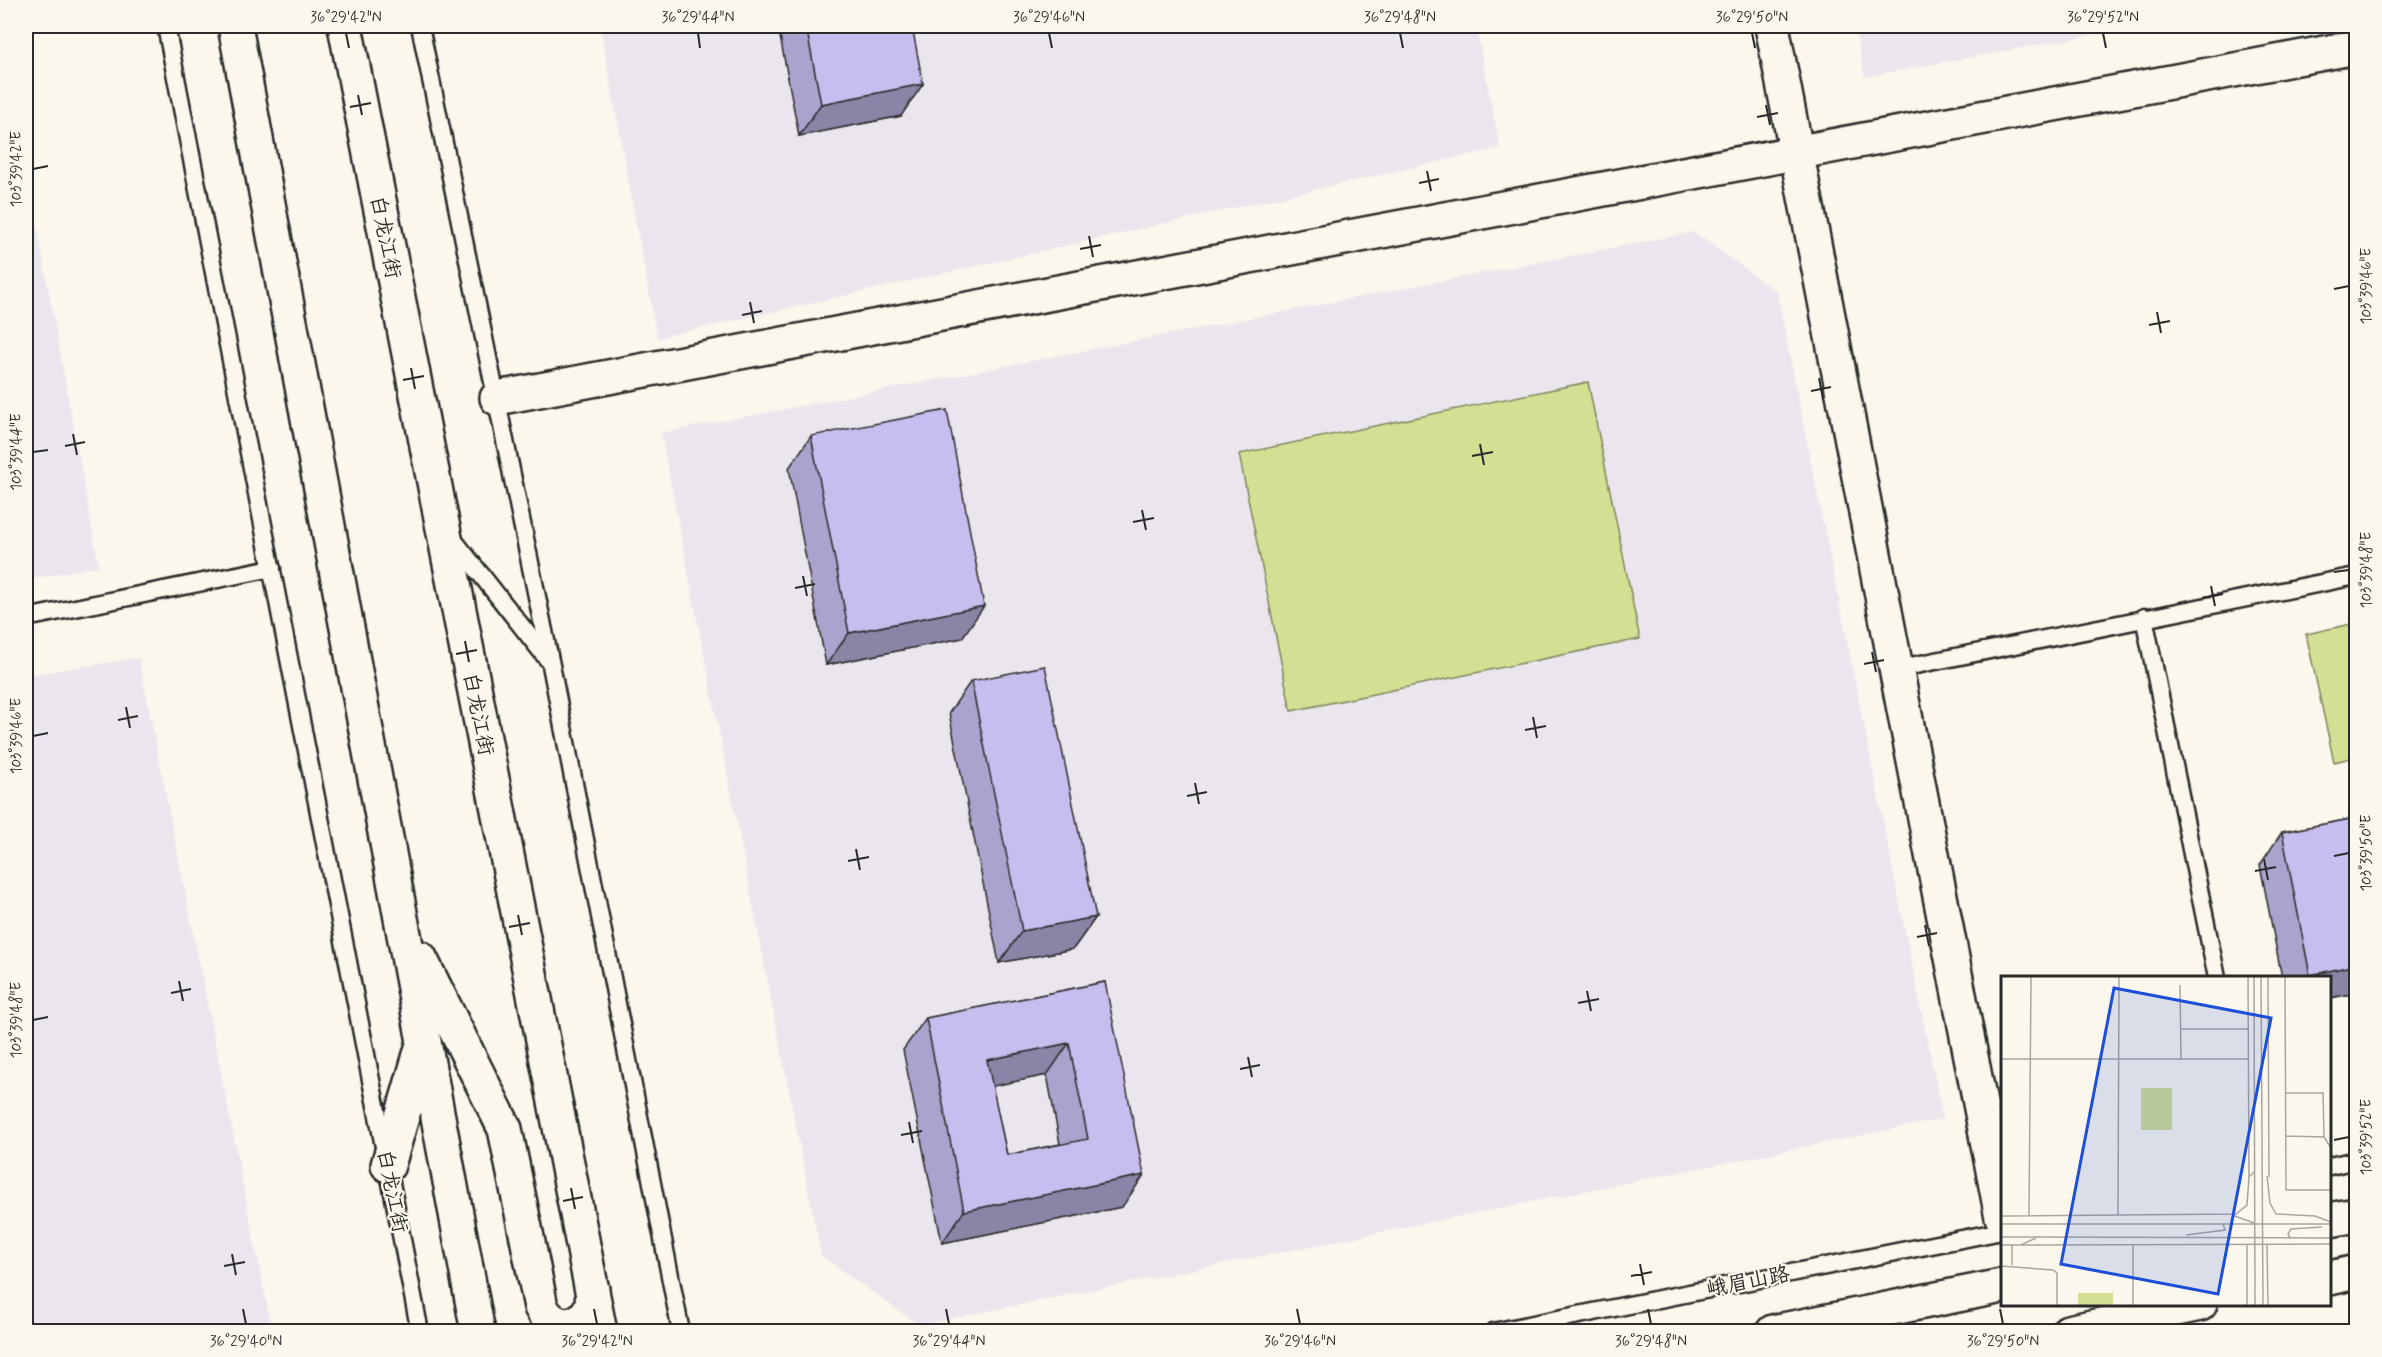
<svg xmlns="http://www.w3.org/2000/svg" width="2382" height="1357" font-family="Mynerve,'LXGW WenKai TC',sans-serif">
<style>
.built{fill:#ebe6ed}
.green{fill:#d3df92;stroke:#7f855e;stroke-width:1.5}
.lines{fill:none;stroke-linecap:round;stroke-linejoin:round}
.lane-casing{stroke:#2b2b2b;stroke-width:21}
.street-casing{stroke:#2b2b2b;stroke-width:38}
.secondary-casing{stroke:#2b2b2b;stroke-width:38}
.lane{stroke:#fbf7ec;stroke-width:16}
.street{stroke:#fbf7ec;stroke-width:33}
.secondary{stroke:#fbf7ec;stroke-width:33}
.wall{fill:#aba3ce;stroke:#2b2b2b;stroke-width:1.5;fill-rule:evenodd}
.shaded-wall{fill:#8b84a7;stroke:#2b2b2b;stroke-width:1.5}
.building{fill:#c7bdef;stroke:#2b2b2b;stroke-width:1.5;fill-rule:evenodd}
.ticks{fill:none;stroke:#2b2b2b;stroke-width:2}
.labels{text-anchor:middle;stroke-width:4.5;stroke-linejoin:round;paint-order:stroke}
.street-label{font-size:21px;fill:#2b2b2b;stroke:#fbf7ec}
.inset-road{fill:none;stroke:#a8a59f;stroke-width:1.5}
.view{fill:#1d4ed8;fill-opacity:0.15;stroke:#1d4ed8;stroke-width:3}
.inset-edge{fill:none;stroke:#2b2b2b;stroke-width:3}
.neatline{fill:none;stroke:#2b2b2b;stroke-width:2}
.ticks-label{font-size:15px;text-anchor:middle;fill:#2b2b2b}
</style>
<rect width="100%" height="100%" fill="#fbf7ec"/>
<filter id="ink" filterUnits="userSpaceOnUse"><feTurbulence type="fractalNoise" baseFrequency=".0167" numOctaves="2"/><feDisplacementMap in="SourceGraphic" scale="12" xChannelSelector="R" yChannelSelector="G"/><feConvolveMatrix kernelMatrix="1 2 1 2 8 2 1 2 1" color-interpolation-filters="sRGB"/></filter>
<g filter="url(#ink)">
<path class="built" d="M600,26h876l24,122 -843,190z
M1854,26h288l-277,51z
M26,166l73,400 -73,14z
M1694,232l83,60 166,827 -1024,206 -98,-69 -160,-823z
M139,658l133,673h-246v-656z"/>
<path class="green" d="M1588,382l52,257 -349,72 -52,-257z
M2356,623v134l-22,5 -28,-128z"/>
<g class="lines">
<g class="lane-casing">
<path id="lane" d="M166,26l254,1306
M420,26l131,639 130,667
M452,538l97,123
M2144,617l73,361
M26,618l246,-50
M1896,669l460,-93
M2330,1166l26,-6
M1493,1332l509,-101"/>
</g>
<g class="street-casing">
<path id="street" d="M1772,26l230,1191
M497,398l1859,-351"/>
</g>
<g class="secondary-casing">
<path id="secondary" d="M235,26l243,1306
M345,26l255,1306
M420,958l85,171 36,178c16,32 57,17 51,-18
M388,1165l34,-117
M2330,1220l26,-5
M2330,1278l26,-6
M1773,1332l229,-46
M2068,1332l132,-28"/>
</g>
<use href="#lane" class="lane"/>
<use href="#street" class="street"/>
<use href="#secondary" class="secondary"/>
</g>
<path class="wall" d="M778,26h134l-11,90 -102,20z
M811,436l151,202 -136,27 -37,-197z
M971,681l125,236 -23,32 -74,14 -50,-250z
M2356,818v175l-26,5v-20h-48l-22,-113 22,-33z
M1105,982l17,225 -180,36 -39,-193 23,-32zM1047,1075l13,69 -53,11 -15,-69z"/>
<path class="shaded-wall" d="M923,84l-22,32 -102,20 22,-32z
M984,606l-22,32 -136,27 23,-32z
M1096,917l-23,32 -74,14 23,-32z
M2356,965v28l-26,5v-20h-22l2,-3z
M1069,1043l-22,32 -83,17 23,-32z
M1144,1175l-22,32 -180,36 22,-32z"/>
<path class="building" d="M806,26h106l11,58 -102,20z
M947,410l37,196 -135,27 -38,-197z
M1045,666l51,251 -74,14 -51,-250z
M2356,818v147l-46,10 -28,-143z
M1105,982l39,193 -180,36 -38,-193zM1069,1043l19,96 -81,16 -20,-95z"/>
</g>
<path class="ticks" d="M346,33l3,15M698,33l2,15M1049,33l3,15M1400,33l3,15M1752,33l3,15M2103,33l3,15M358,95l4,20M1766,105l4,20M350,107l21,-4M1757,117l21,-4M33,169l15,-3M1427,171l4,20M1419,183l20,-4M1089,236l4,21M1080,249l21,-4M2334,289l15,-3M750,302l4,21M2157,312l4,21M742,315l20,-4M2149,325l21,-4M411,368l4,21M1819,378l4,21M403,380l21,-4M1811,391l20,-4M73,434l4,21M1480,444l4,21M65,446l20,-4M33,452l15,-2M1472,456l21,-4M1142,510l4,20M1133,522l21,-4M2334,572l15,-2M803,576l4,20M2211,586l4,20M795,588l20,-4M2202,598l21,-4M465,641l4,21M1872,652l4,20M456,654l21,-4M1864,664l20,-4M126,707l4,21M1533,717l4,21M118,720l20,-4M1525,730l21,-4M33,736l15,-3M1195,783l4,21M1187,796l20,-4M856,849l4,21M2334,856l15,-3M2264,859l4,21M848,861l21,-4M2255,871l21,-4M518,915l4,20M1925,925l4,21M509,927l21,-4M1917,937l20,-4M179,981l4,20M1587,991l4,20M171,993l20,-4M1578,1003l21,-4M33,1020l15,-3M1248,1057l4,20M1240,1069l20,-4M909,1122l4,21M901,1135l21,-4M2334,1140l15,-3M571,1188l4,21M563,1201l20,-4M232,1254l4,21M1640,1264l4,21M224,1266l21,-4M1631,1276l21,-4M243,1309l3,15M594,1309l3,15M946,1309l3,15M1297,1309l3,15M1648,1309l3,15M2000,1309l3,15"/>
<g class="labels">
<g class="street-label">
<text transform="translate(386 237) rotate(79)" y="7">白龙江街</text>
<text transform="translate(479 714) rotate(79)" y="7">白龙江街</text>
<text transform="translate(393 1191) rotate(79)" y="7">白龙江街</text>
<text transform="translate(1748 1281) rotate(-11)" y="7">峨眉山路</text>
</g>
</g>
<g transform="translate(2001 976)">
<rect width="330" height="330" fill="#fbf7ec"/>
<path d="M140,112h31v42h-31zM77,317h35v12h-35z" fill="#d3df92"/>
<path class="inset-road" d="M247,1l1,200M253,1l1,328M260,1l2,328M267,1l1,200M284,1l1,213h45M179,9l1,74M179,53h68M0,83h247M284,117h38l1,44 7,11M285,160l38,1M266,200l3,27 6,11 39,2 16,6M117,239l1,-238M231,239l22,8M0,240l235,-2 11,-9 2,-28 6,-6M28,240l2,-239M0,248h330M185,259l39,-5 -2,-6M0,261l330,1M290,263l-3,-5 3,-5 31,-2M0,269h20l15,-7M11,269v20M20,269l310,-1M132,269v60M246,269v60M266,269l1,60M0,290l52,4 4,3v32"/>
<path class="view" d="M113,12l157,30 -53,276 -157,-30z"/>
<rect width="330" height="330" class="inset-edge"/>
</g>
<rect width="2382" height="1357" fill="none" stroke="#fbf7ec" stroke-width="66"/>
<rect x="33" y="33" width="2316" height="1291" class="neatline"/>
<g class="ticks-label">
<text x="346" y="22">36°29'42"N</text>
<text x="698" y="22">36°29'44"N</text>
<text x="1049" y="22">36°29'46"N</text>
<text x="1400" y="22">36°29'48"N</text>
<text x="1752" y="22">36°29'50"N</text>
<text x="2103" y="22">36°29'52"N</text>
<text transform="translate(16 169) rotate(-90)" y="5">103°39'42"E</text>
<text transform="translate(2366 286) rotate(-90)" y="5">103°39'46"E</text>
<text transform="translate(16 452) rotate(-90)" y="5">103°39'44"E</text>
<text transform="translate(2366 570) rotate(-90)" y="5">103°39'48"E</text>
<text transform="translate(16 736) rotate(-90)" y="5">103°39'46"E</text>
<text transform="translate(2366 853) rotate(-90)" y="5">103°39'50"E</text>
<text transform="translate(16 1020) rotate(-90)" y="5">103°39'48"E</text>
<text transform="translate(2366 1137) rotate(-90)" y="5">103°39'52"E</text>
<text x="246" y="1346">36°29'40"N</text>
<text x="597" y="1346">36°29'42"N</text>
<text x="949" y="1346">36°29'44"N</text>
<text x="1300" y="1346">36°29'46"N</text>
<text x="1651" y="1346">36°29'48"N</text>
<text x="2003" y="1346">36°29'50"N</text>
</g>
</svg>
